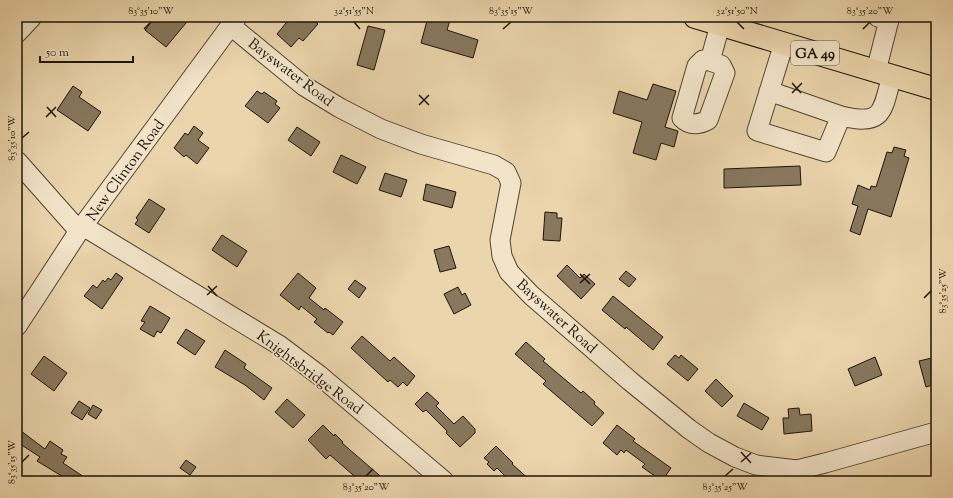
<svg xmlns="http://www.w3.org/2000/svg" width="953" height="498" font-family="'Sorts Mill Goudy',serif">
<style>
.building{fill:#88785e;stroke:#1d140a}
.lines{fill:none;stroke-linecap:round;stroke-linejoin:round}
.minor-casing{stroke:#504432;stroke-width:21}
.major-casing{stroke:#1d140a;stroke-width:24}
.minor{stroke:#f2e4c9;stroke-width:19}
.major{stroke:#ebd5ac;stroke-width:22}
.ticks{fill:none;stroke:#1d140a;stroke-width:1.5}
.labels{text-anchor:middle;stroke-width:3.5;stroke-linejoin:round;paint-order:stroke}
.shield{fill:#f2e4c9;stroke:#5d5243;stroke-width:1}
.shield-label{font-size:14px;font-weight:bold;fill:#1d140a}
.street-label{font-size:15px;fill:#1d140a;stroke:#f2e4c9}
.neatline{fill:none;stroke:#1d140a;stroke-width:1.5}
.ticks-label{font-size:10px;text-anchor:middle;fill:#1d140a}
</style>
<rect width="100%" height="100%" fill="#ebd5ac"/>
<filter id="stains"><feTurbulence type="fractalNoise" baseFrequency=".005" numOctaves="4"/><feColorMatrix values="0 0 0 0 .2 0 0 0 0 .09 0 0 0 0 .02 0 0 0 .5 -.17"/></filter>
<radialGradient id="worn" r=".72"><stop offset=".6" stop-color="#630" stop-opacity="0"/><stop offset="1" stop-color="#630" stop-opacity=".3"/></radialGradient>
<path class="building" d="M155,17h36l-25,30 -21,-17z
M291,17h19l8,7 -15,17 -4,-3 -8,9 -14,-13z
M428,17h23l-4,13 31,10 -5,18 -52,-15z
M368,26l17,4 -11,40 -17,-5z
M653,84l23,7 -11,36 13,4 -4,16 -13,-4 -5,17 -23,-7 9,-31 -29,-9 6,-22 28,9z
M73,86l9,6 -3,5 22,15 -13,19 -31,-21z
M257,91l5,3 2,-2 13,9 -2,3 5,4 -12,15 -23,-17z
M194,126l9,7 -5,7 11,8 -12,16 -11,-9 -2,2 -10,-9 11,-15 3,2z
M297,127l23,15 -9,14 -23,-16z
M894,147l12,3 -2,6 5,2 -18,59 -23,-8 -8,26 -10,-4 8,-25 -6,-2 6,-19 12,5 1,-4 5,1 11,-35 5,1z
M341,155l25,12 -9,17 -24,-12z
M800,166l1,19 -77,3v-19z
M385,173l22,7 -6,17 -22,-7z
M426,184l30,8 -4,16 -29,-8z
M149,199l16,10 -16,24 -14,-9 3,-4 -2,-2z
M545,212l12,1v5h5l-2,23 -17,-1z
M222,235l25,16 -10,16 -25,-17z
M449,246l7,22 -16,4 -6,-22z
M567,265l13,13 4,-4 11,10 -14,15 -24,-23z
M626,271l10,8 -7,8 -10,-8z
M116,273l7,5 -21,31 -18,-13 9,-11 4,3 6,-8 2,2 3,-4 3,2z
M298,273l18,15 -7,10 15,12 1,-2 18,14 -10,13 -4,-3 -1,1 -14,-11 3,-3 -16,-13 -2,4 -19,-15z
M355,280l11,8 -7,10 -11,-9z
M458,287l4,8 3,-2 6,12 -17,9 -10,-20z
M613,296l50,41 -10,13 -27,-23 -1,2 -23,-19z
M150,306l20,12 -9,15 -4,-2 -3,6 -14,-8 5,-7 -4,-1z
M186,329l19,12 -10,14 -18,-12z
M362,336l28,25 4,-4 21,19 -8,10 -4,-4 -5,5 -8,-7 -2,2 -37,-34z
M526,342l19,17 -2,2 38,32 2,-2 12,11 -1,2 10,9 -12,13 -49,-42 3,-3 -31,-27z
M225,350l21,14 -2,4 28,20 -8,12 -19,-15 -30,-18z
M675,355l4,3 2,-3 17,14 -10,12 -21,-17z
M44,356l23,17 -13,18 -23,-17z
M875,357l7,18 -27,11 -7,-17z
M936,357v27l-10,3 -7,-26z
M716,379l17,17 -11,11 -17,-16z
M427,392l12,11 -3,3 18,18 9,-8 12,13v4l-15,14 -14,-14 1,-2 -21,-21 -3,2 -8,-8z
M287,399l18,16 -12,13 -18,-16z
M79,401l11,7 -8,12 -11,-7z
M744,403l25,15 -7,12 -25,-14z
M93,405l9,5 -6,9 -8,-5z
M799,408l1,7 11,-1 1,17 -28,3 -1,-16h6l-1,-9z
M323,425l11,11 1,-2 8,8 -1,1 44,38h-26l-30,-26 -4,4 -18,-19z
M617,425l18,14 -2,2 38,27 -9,13 -20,-14 3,-3 -19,-14 -2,3 -3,-3 -4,5 -14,-12z
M17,428l28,21 5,-8 13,9 -2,4 6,3 -4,6 27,18h-20l-33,-20 3,-4 -23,-15z
M496,446l17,17 -1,1 19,17h-21l-13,-13 -3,3 -7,-7 2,-2 -5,-4z
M186,460l10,7 -6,8 -10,-7z"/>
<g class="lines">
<g class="minor-casing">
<path id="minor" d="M231,26l73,60 36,22 41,21 40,15 73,21 12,7 5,11 -11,57 2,16 7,16 22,23 99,86 59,48 20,14 26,14 21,8 41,5 28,-7 111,-31
M17,33l15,-16
M784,43l-27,88 69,21 15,-36c43,10 41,-4 51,-41
M710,61l11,4 4,8 -17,47c-10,5 -18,6 -26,-2l15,-52 6,-6 7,1 10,-36
M876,71l13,-51 -11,-3
M769,91l72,25
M17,161l62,70
M83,226l196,119 40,30 125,106
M17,326l62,-95 158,-214"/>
</g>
<g class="major-casing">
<path id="major" d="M695,17l241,72"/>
</g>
<use href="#minor" class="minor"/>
<use href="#major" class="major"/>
</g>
<path class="ticks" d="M354,22l6,7M737,22l7,7M144,29l7,-7M503,29l8,-7M863,29l7,-7M792,83l9,10M792,93l10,-10M419,95l10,10M419,105l10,-10M47,107l9,10M46,117l10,-10M22,138l7,-6M580,274l10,10M580,283l10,-9M208,286l9,10M207,295l10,-9M924,298l7,-7M741,452l10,11M22,462l7,-7M741,462l10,-9M366,476l7,-7M725,476l8,-7"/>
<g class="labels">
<rect class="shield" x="791" y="41" width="48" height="24" rx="3"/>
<g class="shield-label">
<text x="815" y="58">GA 49</text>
</g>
<g class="street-label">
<text transform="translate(291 72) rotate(37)" y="5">Bayswater Road</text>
<text transform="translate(125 170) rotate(-54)" y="5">New Clinton Road</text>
<text transform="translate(557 316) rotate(42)" y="5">Bayswater Road</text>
<text transform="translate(310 372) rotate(37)" y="5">Knightsbridge Road</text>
</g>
</g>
<rect width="953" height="498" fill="none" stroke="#ebd5ac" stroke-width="44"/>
<path d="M40 56v6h93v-6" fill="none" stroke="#1d140a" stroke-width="2"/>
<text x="46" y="56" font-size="12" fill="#1d140a" stroke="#f2e4c9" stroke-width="3" paint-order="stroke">50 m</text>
<rect x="22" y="22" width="909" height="454" class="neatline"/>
<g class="ticks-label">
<text x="151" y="14">83°35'10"W</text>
<text x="354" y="14">32°51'55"N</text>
<text x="511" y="14">83°35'15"W</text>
<text x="737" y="14">32°51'50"N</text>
<text x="870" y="14">83°35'20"W</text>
<text transform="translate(11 138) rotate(-90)" y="4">83°35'10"W</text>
<text transform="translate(942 291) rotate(-90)" y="4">83°35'25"W</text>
<text transform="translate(11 462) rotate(-90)" y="4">83°35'15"W</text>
<text x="366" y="490">83°35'20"W</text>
<text x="725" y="490">83°35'25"W</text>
</g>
<rect width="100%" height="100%" filter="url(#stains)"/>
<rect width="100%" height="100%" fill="url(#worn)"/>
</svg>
